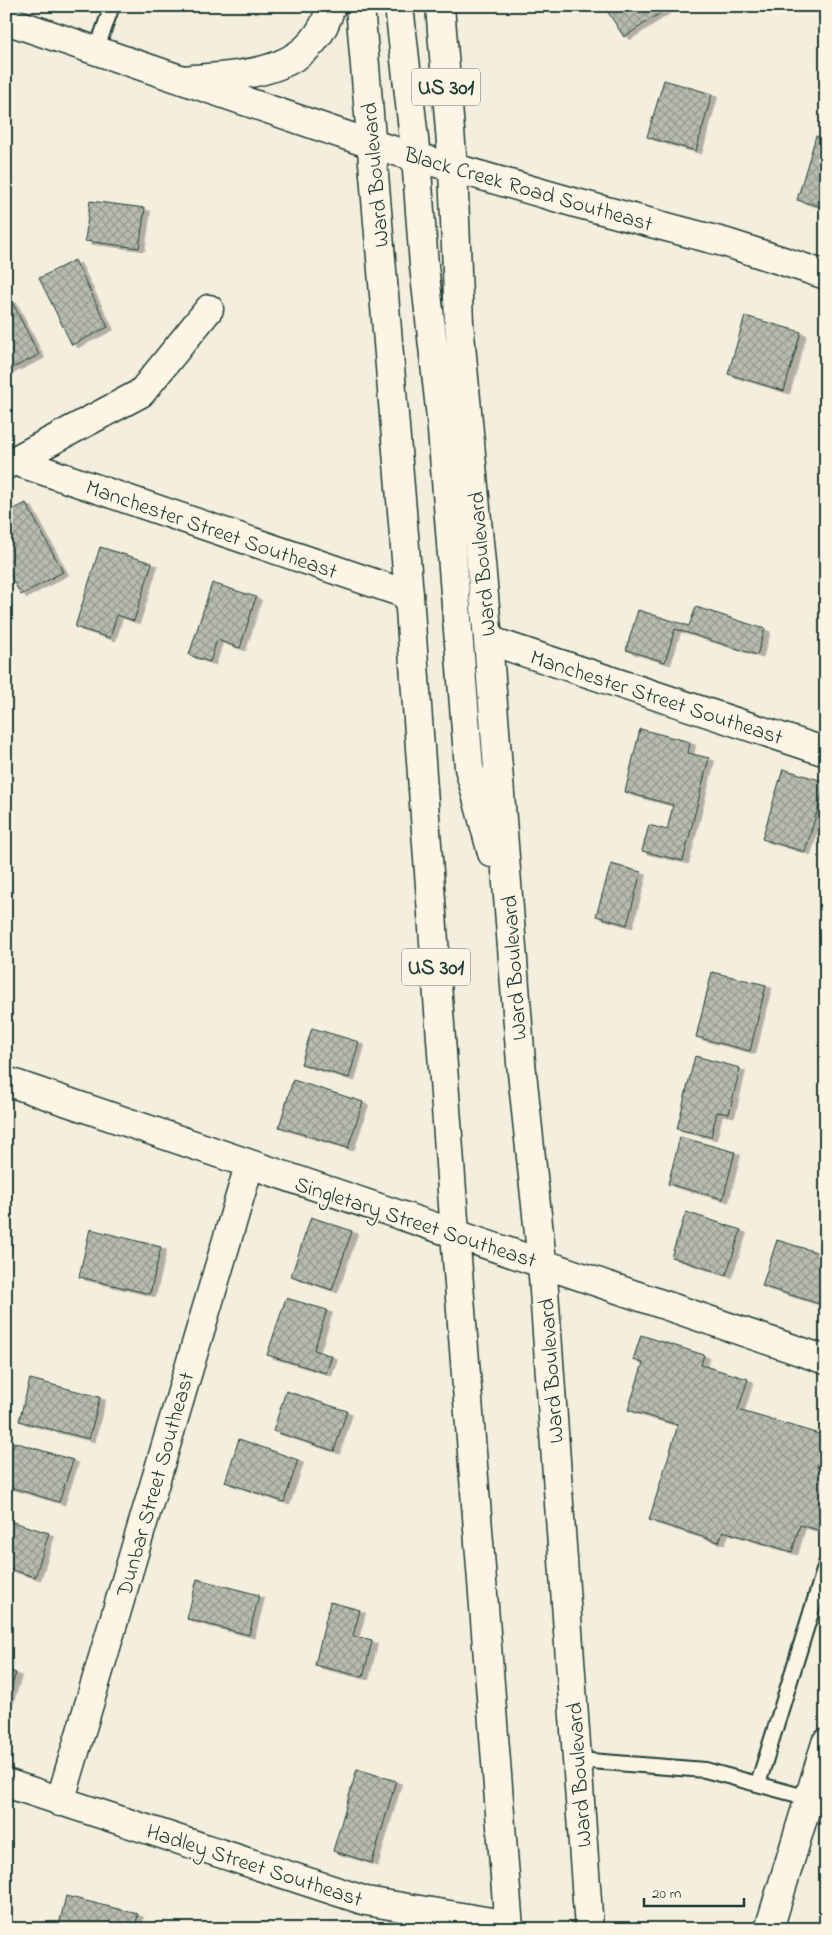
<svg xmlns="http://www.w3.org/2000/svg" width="832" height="1935" font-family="'Indie Flower',sans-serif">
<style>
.building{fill:url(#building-cross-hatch);stroke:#1f3d34;filter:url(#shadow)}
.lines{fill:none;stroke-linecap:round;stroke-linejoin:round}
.service-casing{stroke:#1f3d34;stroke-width:18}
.minor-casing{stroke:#1f3d34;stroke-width:31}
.tertiary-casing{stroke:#1f3d34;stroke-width:31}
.trunk-casing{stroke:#1f3d34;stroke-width:31}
.service{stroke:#fcf5e5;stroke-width:14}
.minor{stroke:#fcf5e5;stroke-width:28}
.tertiary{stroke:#fcf5e5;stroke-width:28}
.trunk{stroke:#fcf5e5;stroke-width:28}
.labels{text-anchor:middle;stroke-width:4;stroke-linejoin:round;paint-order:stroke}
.shield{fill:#fcf5e5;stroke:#617469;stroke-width:1}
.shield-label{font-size:21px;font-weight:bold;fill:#1f3d34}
.street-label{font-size:22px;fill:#1f3d34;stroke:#fcf5e5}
</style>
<defs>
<pattern id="building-cross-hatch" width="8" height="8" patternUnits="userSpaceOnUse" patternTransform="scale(1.25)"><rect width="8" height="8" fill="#b8bcae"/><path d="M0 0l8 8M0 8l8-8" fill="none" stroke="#959a8e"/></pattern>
<filter id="shadow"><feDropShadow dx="5.5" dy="3" stdDeviation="0" flood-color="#0004"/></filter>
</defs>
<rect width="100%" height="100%" fill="#f3eede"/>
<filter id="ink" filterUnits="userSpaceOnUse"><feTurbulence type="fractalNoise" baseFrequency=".02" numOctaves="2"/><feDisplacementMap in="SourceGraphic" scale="10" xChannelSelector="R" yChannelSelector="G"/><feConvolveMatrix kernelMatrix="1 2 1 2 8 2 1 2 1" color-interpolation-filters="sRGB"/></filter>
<g filter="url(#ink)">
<path class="building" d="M604,6h67l-47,31z
M664,80l48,14 -16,57 -49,-14z
M816,136l10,3v69l-29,-8z
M90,201l55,7 -6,40 -54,-7z
M75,260l33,67 -36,18 -33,-67z
M11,300l28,55 -33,16v-69z
M745,316l56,16 -17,59 -56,-17z
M26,503l37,69 -42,23 -15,-27v-55z
M100,547l52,16 -18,58 -17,-6 -7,23 -35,-11z
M212,583l44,14 -16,51 -23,-8 -7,22 -21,-7z
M696,607l69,22 -8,26 -82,-26 -10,33 -39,-12 12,-40 51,16z
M640,729l50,13 -2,11 21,5 -26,103 -41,-10 7,-26 18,5 6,-25 -48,-13z
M783,769l43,13 -21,70 -43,-13z
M611,864l30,8 -14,53 -31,-9z
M712,972l54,13 -16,66 -54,-14z
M312,1028l47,14 -10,36 -48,-14z
M695,1056l45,12 -11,46 -12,-2 -6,25 -34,-8z
M293,1080l70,22 -15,46 -69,-21z
M680,1137l55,15 -12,47 -55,-15z
M686,1212l55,18 -15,45 -55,-18z
M311,1217l41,14 -20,59 -41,-14z
M90,1229l71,18 -11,47 -71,-17z
M777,1240l49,15v51l-64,-20z
M286,1298l41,12 -13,40 18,6 -6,17 -59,-18z
M641,1335l63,20 -3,10 47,14 -10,31 88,26 -9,32 9,2v35l-8,25 -18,-5 -8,27 -69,-21 -4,11 -70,-22 29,-95 -50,-15 15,-47 -10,-3z
M30,1379l70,18 -11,42 -70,-18z
M286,1391l61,20 -13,40 -61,-20z
M239,1439l59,21 -14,42 -59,-20z
M14,1442l59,18 -14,42 -53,-16v-17z
M6,1520l43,13 -14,44 -29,-9z
M197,1579l62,16 -10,40 -62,-16z
M330,1602l30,8 -7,26 19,5 -9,36 -48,-12z
M6,1669l10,4 -9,29h-1z
M357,1769l39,12 -24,82 -39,-12z
M66,1896l72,18 -3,15h-77z"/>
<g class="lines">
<g class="service-casing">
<path id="service" d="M96,51l16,-45
M578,1760l127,10 104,28
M758,1784l68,-220"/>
</g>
<g class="minor-casing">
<path id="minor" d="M15,461l394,134
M6,465l135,-72 68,-84
M488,640l338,112
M6,1081c273,95 547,185 820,279
M6,1783l360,118 143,24
M60,1802l189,-636
M769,1929l57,-186"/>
</g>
<g class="tertiary-casing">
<path id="tertiary" d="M6,20l365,124 205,59 151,40 99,32"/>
</g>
<g class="trunk-casing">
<path id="trunk" d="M360,6l49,589 46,638 54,696
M399,6l17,151 8,109 17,152 28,350 23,85
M440,6l13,162 6,155 29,317 33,423 21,199 47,667
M183,80c59,-5 130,-4 148,-74"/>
</g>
<use href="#service" class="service"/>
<use href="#minor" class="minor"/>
<use href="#tertiary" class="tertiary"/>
<use href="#trunk" class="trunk"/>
</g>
</g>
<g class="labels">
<g class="shield">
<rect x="412" y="68.5" width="68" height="37" rx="4"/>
<rect x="402" y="948.5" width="68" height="37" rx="4"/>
</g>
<g class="shield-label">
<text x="446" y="94">US 301</text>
<text x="436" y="974">US 301</text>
</g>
<g class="street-label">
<text transform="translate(374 175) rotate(-95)" y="8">Ward Boulevard</text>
<text transform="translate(529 188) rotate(16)" y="8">Black Creek Road Southeast</text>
<text transform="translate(212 528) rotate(19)" y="8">Manchester Street Southeast</text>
<text transform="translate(481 564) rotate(-95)" y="8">Ward Boulevard</text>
<text transform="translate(657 696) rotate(18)" y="8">Manchester Street Southeast</text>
<text transform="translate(513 968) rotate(-94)" y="8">Ward Boulevard</text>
<text transform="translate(416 1221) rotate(18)" y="8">Singletary Street Southeast</text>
<text transform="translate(550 1371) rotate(-94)" y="8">Ward Boulevard</text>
<text transform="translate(154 1484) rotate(-74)" y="8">Dunbar Street Southeast</text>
<text transform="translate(578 1775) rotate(-94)" y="8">Ward Boulevard</text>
<text transform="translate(255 1864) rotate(18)" y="8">Hadley Street Southeast</text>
</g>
</g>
<rect width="832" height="1935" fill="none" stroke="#fcf5e5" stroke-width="25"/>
<rect x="12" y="12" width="807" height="1910" fill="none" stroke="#1f3d34" stroke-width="2" filter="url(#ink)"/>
<path d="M644 1898v8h100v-8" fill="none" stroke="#1f3d34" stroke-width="2.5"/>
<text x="652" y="1898" font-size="15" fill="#1f3d34" stroke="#fcf5e5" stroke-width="4" paint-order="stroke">20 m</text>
</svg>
